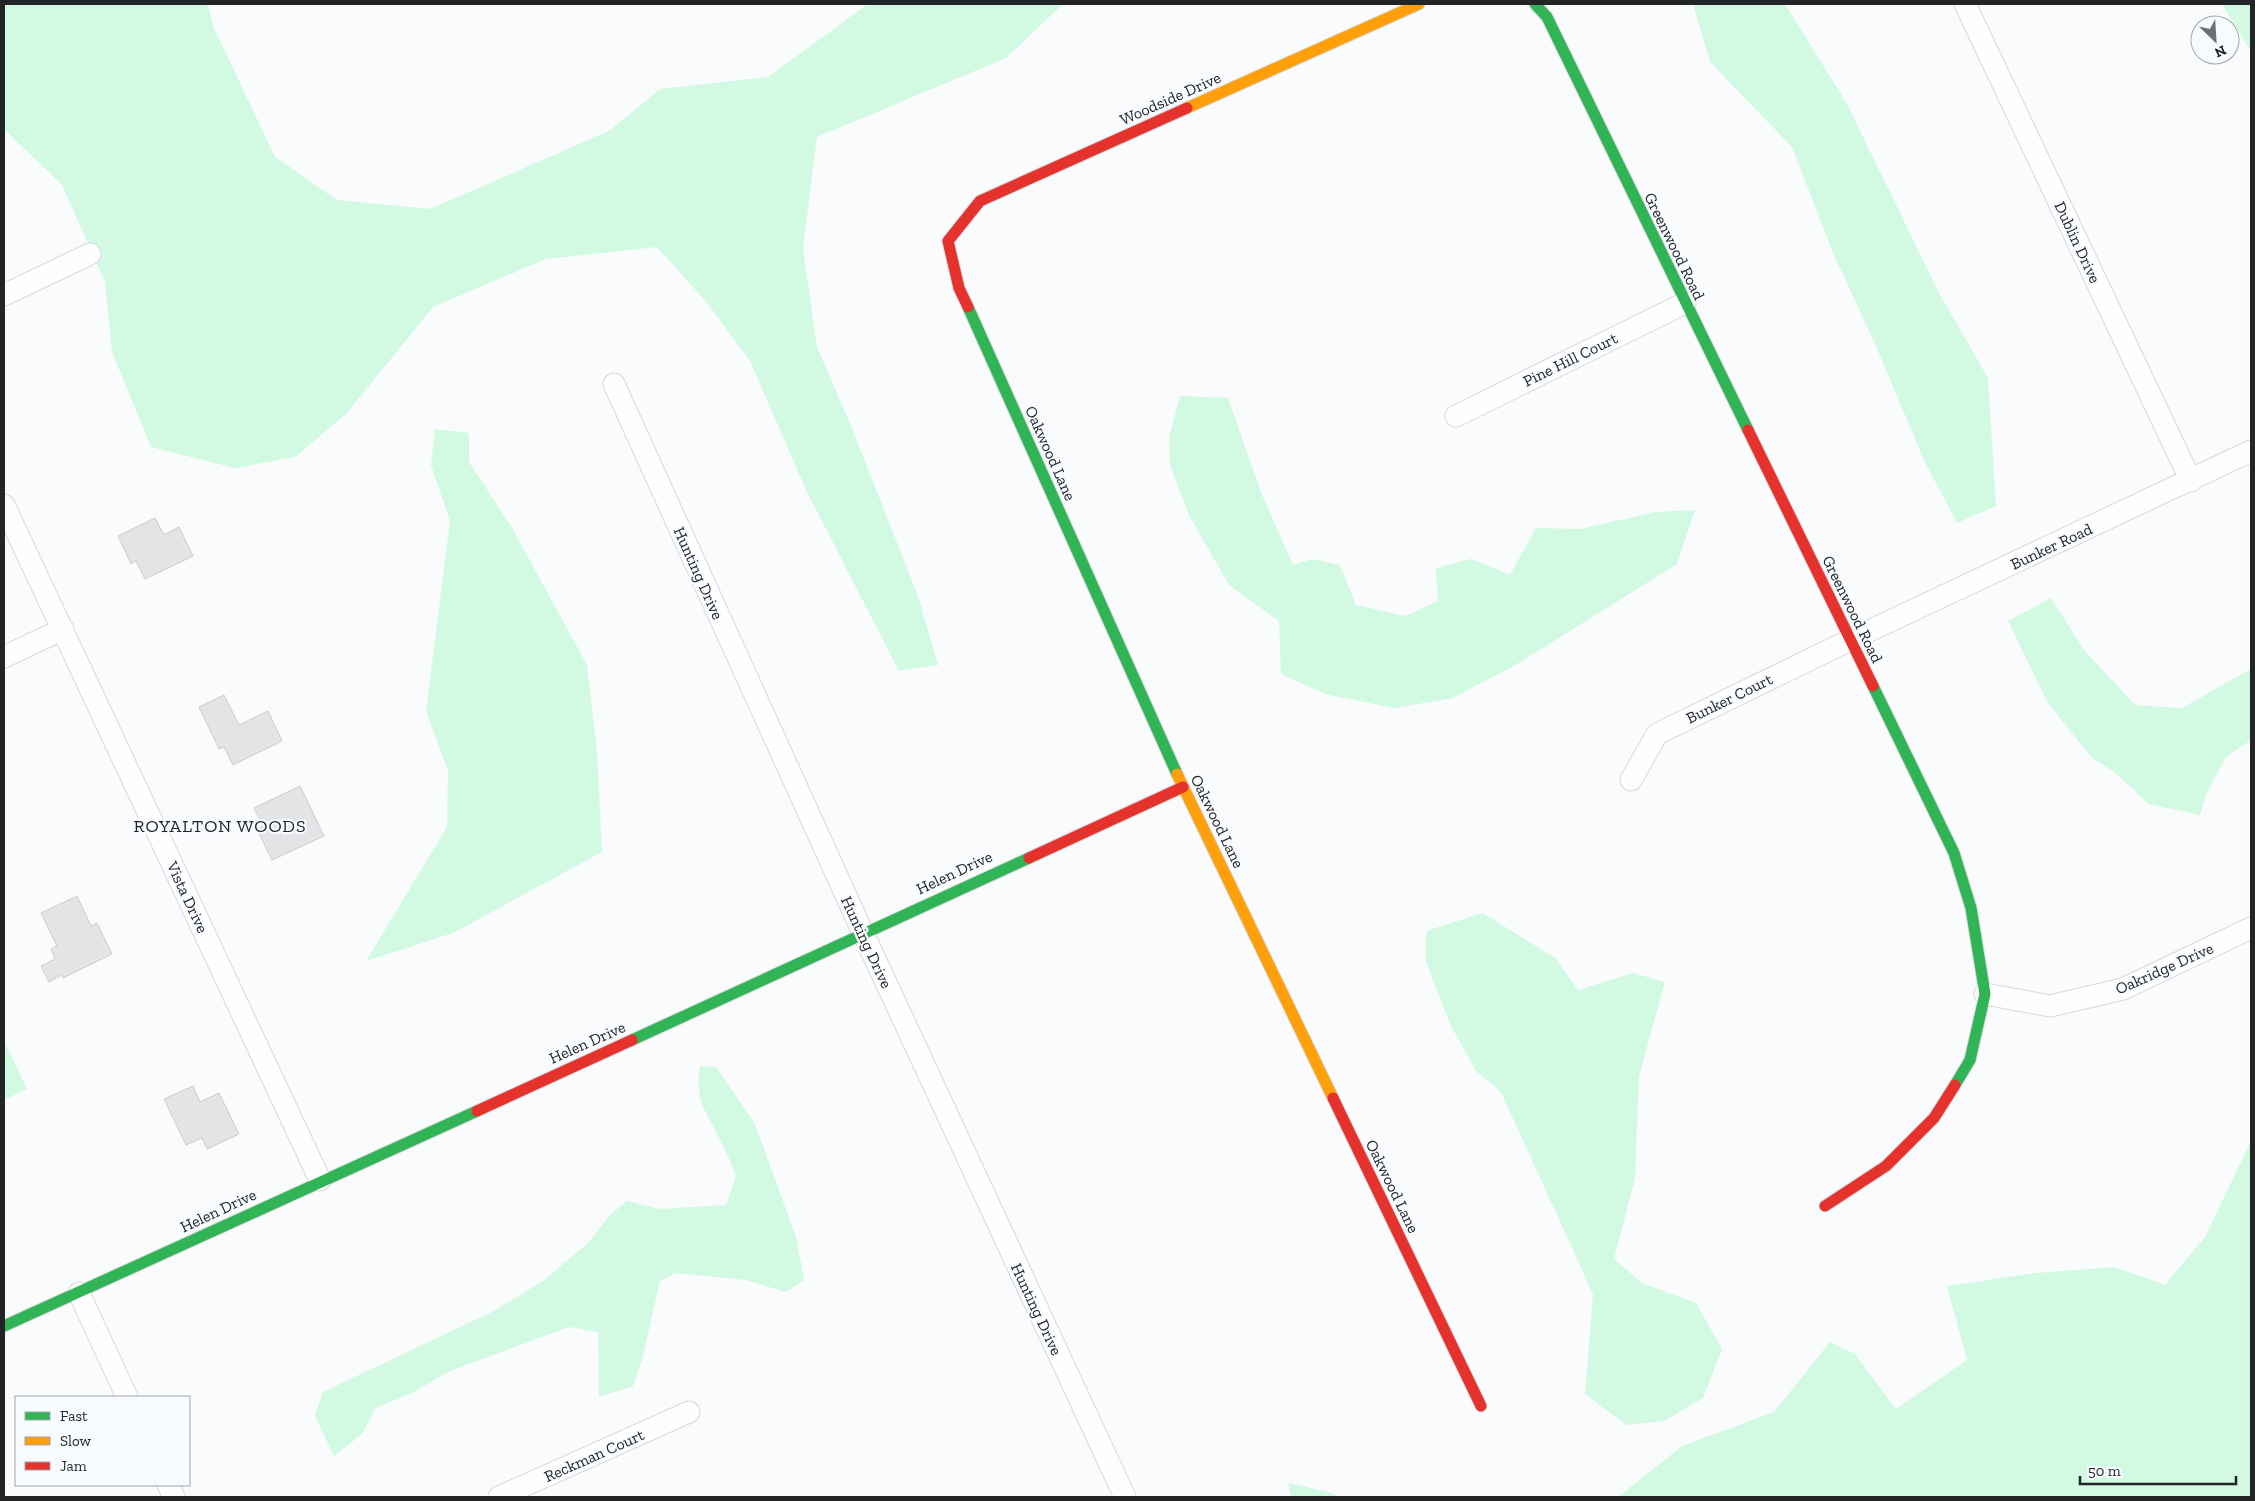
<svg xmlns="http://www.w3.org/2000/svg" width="2255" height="1501" font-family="'Zilla Slab',serif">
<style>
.green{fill:#d2f9e2}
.building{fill:#e2e4e6;stroke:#caccce}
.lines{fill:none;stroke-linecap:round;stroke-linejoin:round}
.street-casing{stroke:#d6d8da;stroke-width:23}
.fast-casing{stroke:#d6d8da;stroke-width:13}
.slow-casing{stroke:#d6d8da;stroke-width:13}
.jam-casing{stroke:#d6d8da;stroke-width:13}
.street{stroke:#fefeff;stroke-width:21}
.fast{stroke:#30b455;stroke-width:11}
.slow{stroke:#ff9f0a;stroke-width:11}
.jam{stroke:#e5322d;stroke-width:11}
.labels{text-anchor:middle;stroke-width:4.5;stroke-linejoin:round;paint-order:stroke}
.street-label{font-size:16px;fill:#222426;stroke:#f7fbff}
.neighbourhood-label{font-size:18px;letter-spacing:1px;fill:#222426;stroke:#f7fbff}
</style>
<rect width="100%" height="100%" fill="#f9fbfd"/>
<path class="green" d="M4,4h204l5,22 62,131 62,43 93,9 179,-78 51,-42 108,-12 100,-73h195l-57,54 -189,79 -14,111 14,99 34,79 67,170 20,69 -39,6 -92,-179 -57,-131 -42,-57 -51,-57 -111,12 -113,48 -87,107 -51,43 -60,11 -84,-21 -39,-95 -7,-70 -43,-97 -58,-56z
M1693,4h92l62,100 93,191 48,83 8,128 -39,17 -33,-63 -48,-114 -42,-91 -42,-108 -82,-85z
M2222,4h29v48z
M1180,396l48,2 34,97 31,70 19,-6 28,6 16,40 49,11 33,-15 -2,-33 35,-9 39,16 26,-47 44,1 76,-17 39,-2 -18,54 -160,100 -64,34 -59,10 -69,-14 -44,-20 -2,-53 -50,-36 -40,-70 -19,-50 -1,-28z
M435,429l34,4v29l42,64 76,139 10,86 5,101 -149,81 -87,28 81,-134 1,-56 -22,-60 24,-190 -19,-56z
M2051,598l33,52 51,55 47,3 69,-39v71l-25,17 -20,38 -6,20 -51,-11 -36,-33 -21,-13 -44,-55 -40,-82z
M1483,913l72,45 23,32 55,-17 32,9 -26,94 -4,102 -21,81 28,24 54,20 26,46 -19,49 -39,23 -38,4 -41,-31 8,-100 -92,-202 -25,-21 -26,-47 -24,-62v-31z
M4,1041l23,48 -23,11z
M700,1066l16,1 39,57 41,113 8,43 -18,12 -41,-12 -70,-7 -15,8 -17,75 -10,30 -34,11 -1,-65 -29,-5 -119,44 -38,22 -36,15 -14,26 -28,22 -19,-40 8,-24 171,-81 49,-30 45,-38 21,-27 18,-15 33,8 66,-4 10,-29c-4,-11 -9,-22 -14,-33 -14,-29 -28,-41 -22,-77z
M2251,1141v356h-633l64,-51 92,-34 56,-70 25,12 41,55 71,-49 -20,-74 89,-13 79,-6 50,18 40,-48z
M1288,1483l41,9 9,5h-47z"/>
<path class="building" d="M155,518l9,17 15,-8 14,29 -48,23 -9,-18 -5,3 -13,-28z
M224,695l15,30 29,-14 14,30 -49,24 -9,-18 -5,2 -20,-42z
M300,786l24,50 -52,24 -15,-31 6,-3 -9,-18z
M77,896l14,30 6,-3 15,31 -49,24 -1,-3 -13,7 -8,-16 14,-7 -4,-10 6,-3 -16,-33z
M193,1086l7,16 19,-9 20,41 -32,15 -5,-11 -16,7 -22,-46z"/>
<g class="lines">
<g class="street-casing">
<path id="street" d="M1965,4l226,477
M4,295l86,-41
M614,384l249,549 262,564
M1456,416l229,-113
M4,505l316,675
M4,657l59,-28
M1631,780l26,-46 193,-94 401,-189
M1985,994l65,12 73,-17 128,-61
M79,1293l48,104
M168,1485l6,12
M499,1497l190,-85"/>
</g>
<g class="fast-casing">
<path id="fast" d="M1535,4l12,13 201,413
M968,307l209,467
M1873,686l81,167 17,55 14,86 -15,66 -15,25
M632,1040l397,-182
M4,1326l473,-215"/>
</g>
<g class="slow-casing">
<path id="slow" d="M1187,108l232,-104
M1177,774l156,324"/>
</g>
<g class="jam-casing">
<path id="jam" d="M968,307l-9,-19 -11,-47 32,-40 207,-93
M1748,430l125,256
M1029,858l154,-71
M1333,1098l148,308
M477,1111l155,-71
M1825,1206l61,-40 48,-48 21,-33"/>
</g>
<use href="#street" class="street"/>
<use href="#fast" class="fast"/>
<use href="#slow" class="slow"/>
<use href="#jam" class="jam"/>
</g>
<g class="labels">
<g class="street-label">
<text transform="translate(1170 98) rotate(-24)" y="6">Woodside Drive</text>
<text transform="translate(2078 242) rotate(65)" y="6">Dublin Drive</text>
<text transform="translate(1675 246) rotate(64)" y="6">Greenwood Road</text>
<text transform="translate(1570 359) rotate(-26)" y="6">Pine Hill Court</text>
<text transform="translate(1051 453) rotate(66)" y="6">Oakwood Lane</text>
<text transform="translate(2051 546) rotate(-25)" y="6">Bunker Road</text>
<text transform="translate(699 573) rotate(66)" y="6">Hunting Drive</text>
<text transform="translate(1853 609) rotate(64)" y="6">Greenwood Road</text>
<text transform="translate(1729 698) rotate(-26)" y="6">Bunker Court</text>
<text transform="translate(1218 821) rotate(64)" y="6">Oakwood Lane</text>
<text transform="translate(954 872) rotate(-25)" y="6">Helen Drive</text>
<text transform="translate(188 897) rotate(65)" y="6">Vista Drive</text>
<text transform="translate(867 942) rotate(65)" y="6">Hunting Drive</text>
<text transform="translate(2164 968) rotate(-24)" y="6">Oakridge Drive</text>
<text transform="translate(587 1042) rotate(-24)" y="6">Helen Drive</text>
<text transform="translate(1393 1186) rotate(64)" y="6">Oakwood Lane</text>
<text transform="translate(218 1210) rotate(-25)" y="6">Helen Drive</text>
<text transform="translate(1037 1309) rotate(65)" y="6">Hunting Drive</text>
<text transform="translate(594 1455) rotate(-24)" y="6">Reckman Court</text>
</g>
<g class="neighbourhood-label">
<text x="220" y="832">ROYALTON WOODS</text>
</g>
</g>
<rect width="2255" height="1501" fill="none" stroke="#222426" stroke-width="10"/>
<rect x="15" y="1396" width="175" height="90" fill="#f7fbff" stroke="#a2a5a8"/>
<rect x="25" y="1412" width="25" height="8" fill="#30b455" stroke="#a2a5a8"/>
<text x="60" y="1421" font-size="15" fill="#222426">Fast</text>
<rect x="25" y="1437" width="25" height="8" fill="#ff9f0a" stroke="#a2a5a8"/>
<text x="60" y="1446" font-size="15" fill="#222426">Slow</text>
<rect x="25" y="1462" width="25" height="8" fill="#e5322d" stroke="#a2a5a8"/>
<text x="60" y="1471" font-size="15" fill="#222426">Jam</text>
<g transform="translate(2215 40) rotate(155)"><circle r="24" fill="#f7fbff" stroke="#a2a5a8"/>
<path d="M0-4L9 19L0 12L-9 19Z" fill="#6d6f71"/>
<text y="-8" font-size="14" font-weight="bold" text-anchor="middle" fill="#222426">N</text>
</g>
<path d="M2080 1476v8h156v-8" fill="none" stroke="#222426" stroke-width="2.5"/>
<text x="2088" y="1476" font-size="15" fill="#222426" stroke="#f7fbff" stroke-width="4" paint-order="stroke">50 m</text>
</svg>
